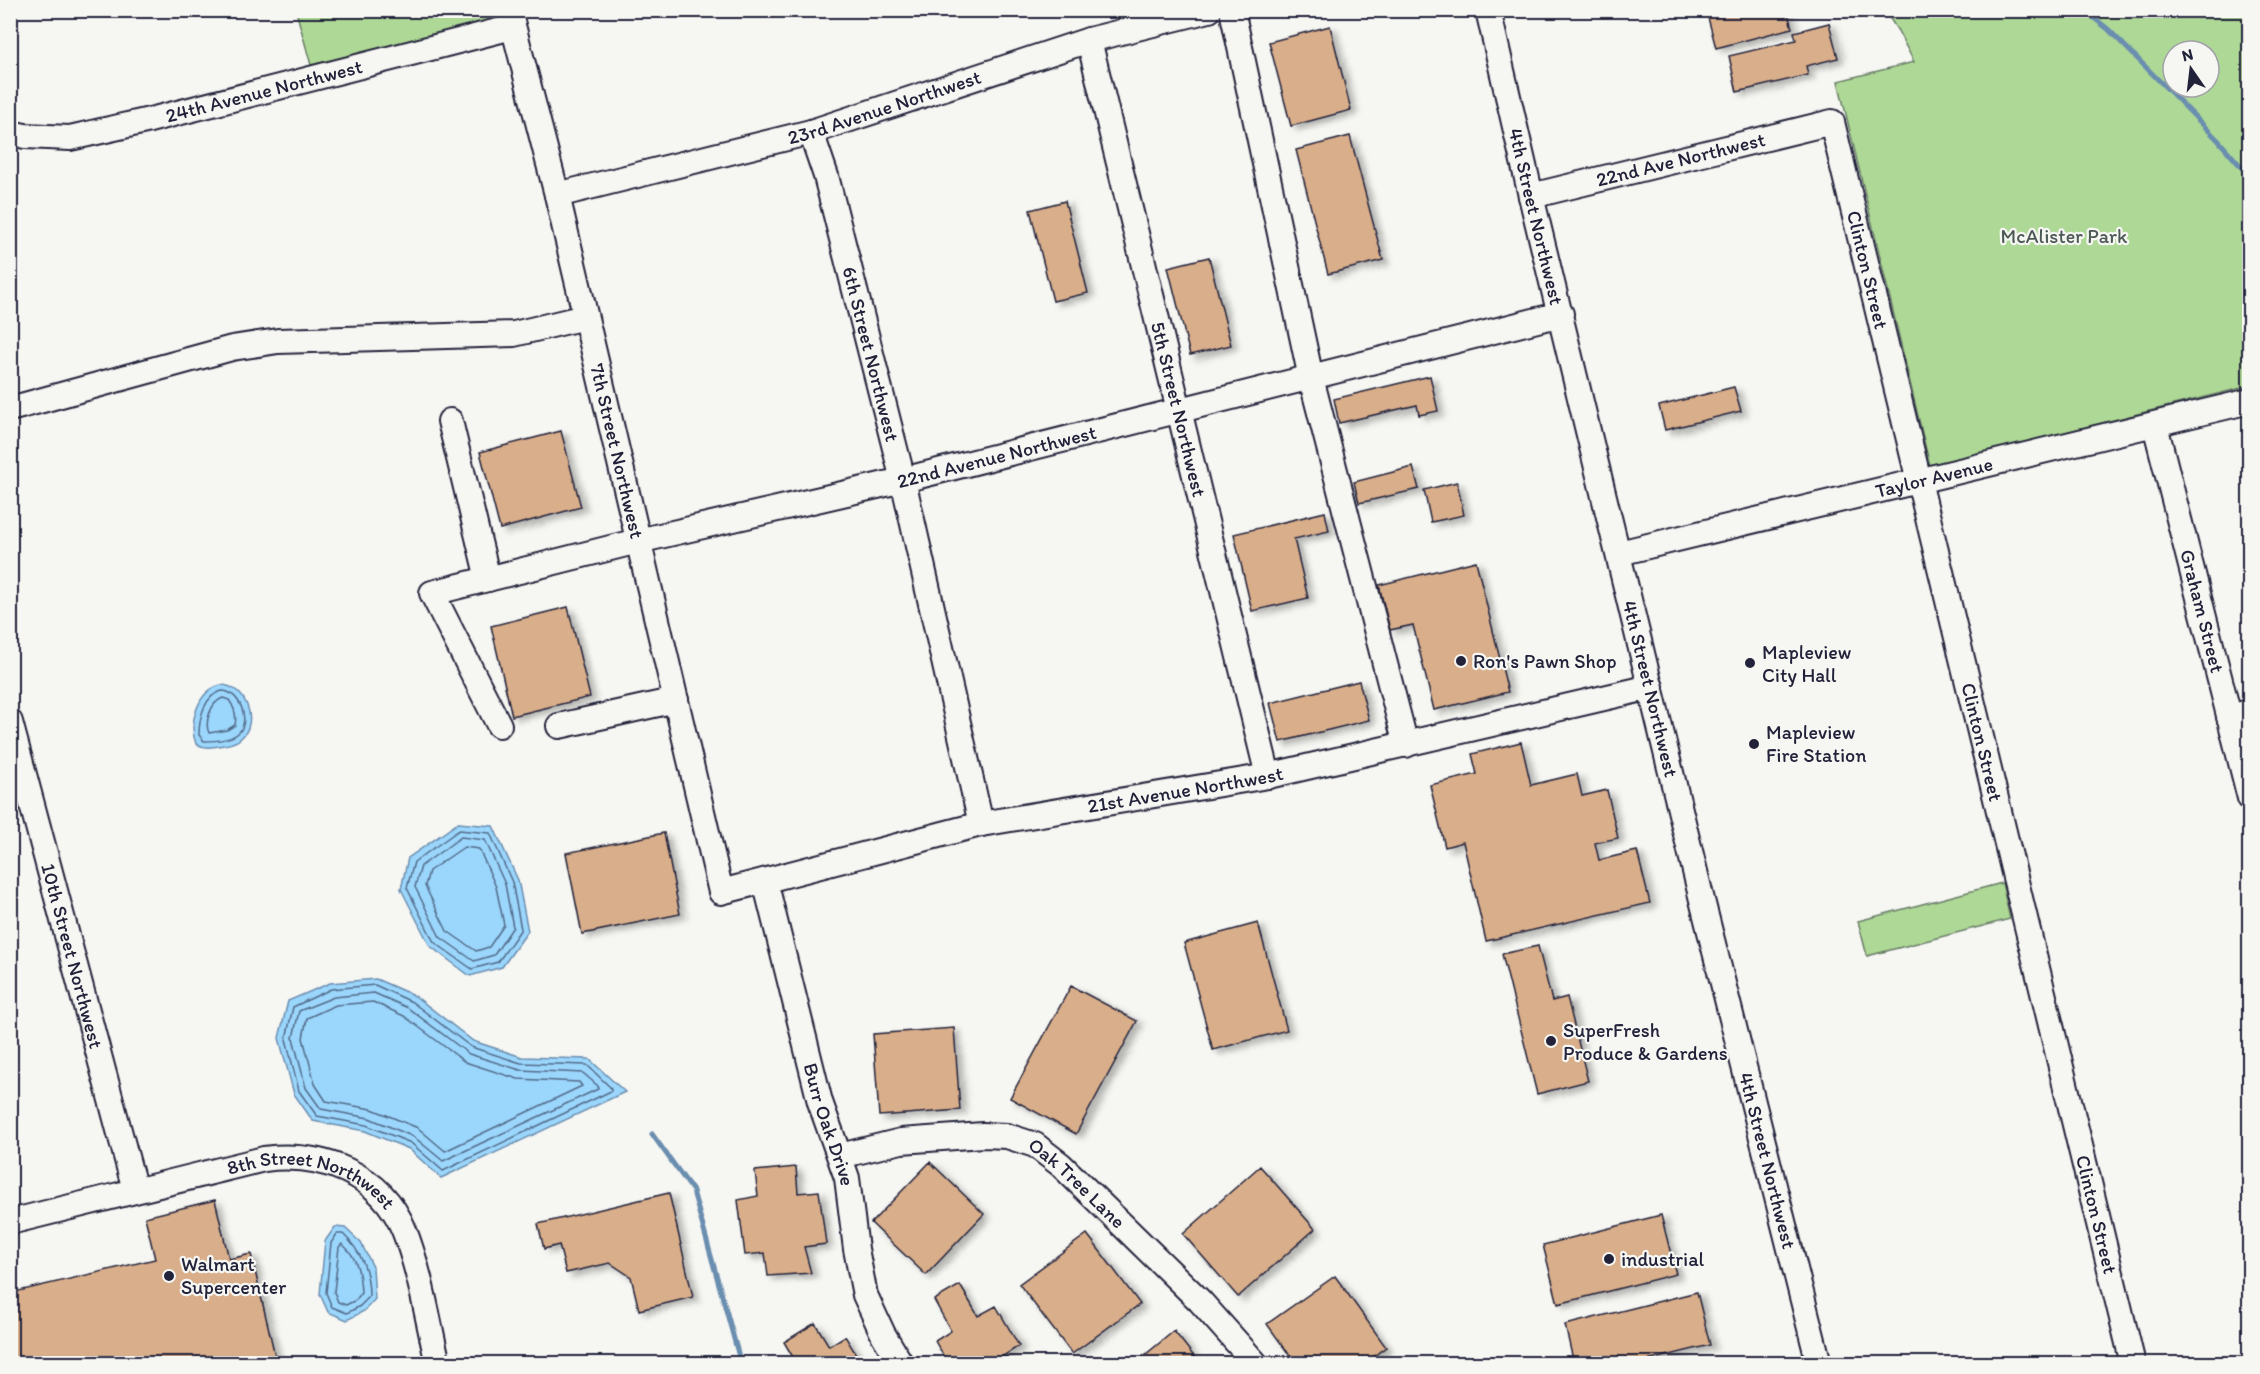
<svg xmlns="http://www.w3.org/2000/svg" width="2260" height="1374" font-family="Itim,sans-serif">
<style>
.green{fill:#aed896;stroke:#687d68;stroke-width:1.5;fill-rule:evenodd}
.water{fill:#9bd6fc;stroke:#6b8eaf;stroke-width:1.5}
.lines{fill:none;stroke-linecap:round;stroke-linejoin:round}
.shore{stroke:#526a88;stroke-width:1.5}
.stream{stroke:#6b8eaf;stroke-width:5}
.building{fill:#d9ae8a;stroke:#22223b;stroke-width:1.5;filter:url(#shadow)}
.minor-casing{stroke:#22223b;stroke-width:28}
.minor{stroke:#f6f6f2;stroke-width:24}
.poi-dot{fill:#22223b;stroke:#f6f6f2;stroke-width:2}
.labels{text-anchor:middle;stroke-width:4.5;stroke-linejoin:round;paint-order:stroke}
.street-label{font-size:20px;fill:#22223b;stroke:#f6f6f2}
.park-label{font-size:20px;fill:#4c5956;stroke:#f6f6f2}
.poi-label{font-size:20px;fill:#22223b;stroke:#f6f6f2;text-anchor:start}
</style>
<defs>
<filter id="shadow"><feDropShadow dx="6" dy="4" stdDeviation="3" flood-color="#0004"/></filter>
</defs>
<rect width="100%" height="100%" fill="#f6f6f2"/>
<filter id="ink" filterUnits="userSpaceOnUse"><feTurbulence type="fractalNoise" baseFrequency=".0167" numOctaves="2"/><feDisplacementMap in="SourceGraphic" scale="12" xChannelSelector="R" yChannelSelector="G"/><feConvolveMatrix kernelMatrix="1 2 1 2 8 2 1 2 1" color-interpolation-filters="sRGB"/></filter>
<g filter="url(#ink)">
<path class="green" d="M498,10l3,10 -190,45 -15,-54z
M1885,11h364v375l-319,80 -92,-385 76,-19 -16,-31zM2173,51h36v36h-36z
M2002,883l8,36 -143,37 -9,-35z"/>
<path class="water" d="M221,685c24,0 39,37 20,53 -4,4 -11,6 -17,7 -11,2 -18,4 -28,-1 -8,-21 2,-54 25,-59z
M458,823l35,3 25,54 10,51 -26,36 -32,9 -40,-30 -29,-57 7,-31z
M376,979l39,17 58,45 49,16 67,2 36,33 -184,86 -32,-29 -44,-18 -52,-10 -19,-27 -15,-56 9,-37 42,-18z
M335,1227l10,1 16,15 12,24 2,32 -11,12 -17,9 -19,-8 -8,-18 5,-53z"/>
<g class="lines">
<path class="shore" d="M222,691c18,0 30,32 15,43 -8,6 -23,7 -33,7l-5,-6c0,-16 5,-40 23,-44z
M223,698l6,2c5,7 8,16 6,25l-8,5 -18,3c-5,-11 2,-31 14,-35z
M459,830l31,3 22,49 9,47 -23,33 -26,7 -38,-27 -27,-54 7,-26z
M461,837l24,3 20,44 8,43 -19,28 -20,6 -34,-24 -25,-50 6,-21z
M464,847l15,2 17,38 8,38 -15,22 -13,4 -29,-20 -22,-45 4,-15z
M375,985l37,17 59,45 50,16 66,2 24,23v3l-168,80 -32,-28 -45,-18 -49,-9 -18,-25 -13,-52 7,-32 38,-18z
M374,993l34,15 61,46 51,16 63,3 15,13v3l-155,72 -29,-24 -45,-19 -48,-9 -15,-21 -13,-50 6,-27 35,-14z
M373,1002l31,14 61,46 53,17 61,3 3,4 -137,65 -27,-23 -46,-19 -46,-8 -11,-17 -12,-46 4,-20 29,-13z
M337,1234h6c19,18 26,37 26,63l-9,9 -13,7 -15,-6 -6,-14 5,-50z
M342,1244c16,13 18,30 19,49l-5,7 -10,5 -8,-3 -4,-10 5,-45z"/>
<path class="stream" d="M2084,10l24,19 110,111 32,37
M652,1134l41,57 48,173"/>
</g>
<path class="building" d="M1706,10h81l5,18 -76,20z
M1829,23l9,35 -32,8 2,9 -71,17 -8,-36 67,-16 -2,-8z
M1330,26l21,84 -60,16 -22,-84z
M1350,136l33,124 -55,14 -32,-124z
M1065,201l23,92 -35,8 -23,-91z
M1209,257l22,88 -41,10 -22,-88z
M1430,376l8,35 -19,4 -2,-10 -78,18 -5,-24z
M1734,387l7,24 -76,19 -6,-24z
M561,431l20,76 -81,22 -20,-77z
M1413,467l6,22 -60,14 -5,-21z
M1457,482l7,33 -33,7 -7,-32z
M1325,512l4,19 -35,8 14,59 -56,13 -18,-77z
M1476,561l32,131 -74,18 -21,-85 -23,5 -11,-45z
M568,607l22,90 -78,19 -21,-90z
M1359,681l10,39 -89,22 -10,-39z
M1521,742l10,43 46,-11 5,22 25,-6 11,48 -23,5 4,17 38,-9 13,52 -164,38 -23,-99 -18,5 -15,-62 47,-11 -5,-20z
M664,833l16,81 -98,20 -16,-81z
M1258,923l29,107 -74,20 -29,-107z
M1538,946l14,55 15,-4 21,84 -51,13 -35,-140z
M1071,986l66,35 -61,113 -66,-36z
M954,1028l6,82 -81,6 -6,-82z
M930,1162l54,52 -58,61 -55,-52z
M1260,1166l55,63 -77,68 -55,-63z
M796,1167l2,26 21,-2 7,53 -22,3 7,26 -43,3 -3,-23 -20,2 -7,-55 20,-4 -3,-25z
M669,1193l24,104 -54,13 -8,-33 -21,-14 -44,10 -7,-28 -15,4 -6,-25z
M215,1200l14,59 22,-5 26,110h-267v-71l145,-34 -10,-42z
M1661,1215l15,59 -118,30 -15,-59z
M1087,1234l53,70 -68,50 -53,-70z
M1335,1276l51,71 -23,17h-67l-29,-40z
M960,1285l18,31 18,-10 23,40 -19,12 3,6h-55l-13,-23 16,-10 -17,-31z
M1697,1292l13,53 -76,19h-60l-9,-39z
M815,1323l14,23 16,-10 17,28h-65l-13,-22z
M1174,1331l26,33h-66z"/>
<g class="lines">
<g class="minor-casing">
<g id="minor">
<path id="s1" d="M509,10l48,185 164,697 260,-68 287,-48 383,-89"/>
<path d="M1232,10l79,368 95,367"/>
<path id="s2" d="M1488,10l43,186 170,700 118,468"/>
<path id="s3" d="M1089,40l179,736"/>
<path id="s4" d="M811,132l15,44 77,304 78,344"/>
<path id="s5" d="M10,133l15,3 45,2 80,-18 363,-93"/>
<path id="s6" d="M557,195l254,-63 278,-92 120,-30"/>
<path id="s7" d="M1531,196l301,-74 301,1242"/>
<path d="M10,409l222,-61 46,-7 236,-7 71,-17"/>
<path d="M450,421l38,158"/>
<path id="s8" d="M2155,425l95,373"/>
<path id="s9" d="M1619,553l631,-152"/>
<path d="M2229,717l21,-5"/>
<path id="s10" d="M10,722l125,468"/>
<path id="s11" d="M499,725l-67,-132 206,-52 265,-61 658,-166"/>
<path d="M559,726l117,-26"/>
<path id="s12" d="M765,881l55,221 27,76 9,71 9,46 18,39 18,30"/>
<path id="s13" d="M840,1156l61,-15 82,-6 24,1 28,9 26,20 139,136 56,63"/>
<path id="s14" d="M10,1222l254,-63c57,-7 117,14 140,71 16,40 24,91 34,134"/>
</g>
</g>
<use href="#minor" class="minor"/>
</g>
</g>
<g class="poi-dot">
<circle cx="1461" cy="661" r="6"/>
<circle cx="1750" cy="663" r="6"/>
<circle cx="1754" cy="744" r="6"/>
<circle cx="1551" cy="1041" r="6"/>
<circle cx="1609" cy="1259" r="6"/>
<circle cx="169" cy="1276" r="6"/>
</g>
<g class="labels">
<g class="street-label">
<text dy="7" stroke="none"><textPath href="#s5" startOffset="260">24th Avenue Northwest</textPath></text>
<text dy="7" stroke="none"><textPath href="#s6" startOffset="339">23rd Avenue Northwest</textPath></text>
<text dy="7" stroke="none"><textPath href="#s7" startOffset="154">22nd Ave Northwest</textPath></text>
<text dy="7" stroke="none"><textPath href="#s2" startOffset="212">4th Street Northwest</textPath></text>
<text dy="7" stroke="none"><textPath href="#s7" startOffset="462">Clinton Street</textPath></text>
<text dy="7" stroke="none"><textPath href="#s4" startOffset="230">6th Street Northwest</textPath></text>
<text dy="7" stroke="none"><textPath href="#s3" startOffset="380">5th Street Northwest</textPath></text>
<text dy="7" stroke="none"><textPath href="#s1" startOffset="454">7th Street Northwest</textPath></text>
<text dy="7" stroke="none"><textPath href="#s11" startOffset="729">22nd Avenue Northwest</textPath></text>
<text dy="7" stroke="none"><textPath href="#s9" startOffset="324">Taylor Avenue</textPath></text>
<text dy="7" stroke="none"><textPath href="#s8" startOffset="192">Graham Street</textPath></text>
<text dy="7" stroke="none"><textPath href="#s2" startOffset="698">4th Street Northwest</textPath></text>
<text dy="7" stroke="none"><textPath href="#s7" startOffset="948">Clinton Street</textPath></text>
<text dy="7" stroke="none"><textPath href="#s1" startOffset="1383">21st Avenue Northwest</textPath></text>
<text dy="7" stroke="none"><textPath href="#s10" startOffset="242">10th Street Northwest</textPath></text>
<text dy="7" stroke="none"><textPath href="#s12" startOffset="252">Burr Oak Drive</textPath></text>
<text dy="7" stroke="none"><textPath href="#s2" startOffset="1184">4th Street Northwest</textPath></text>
<text dy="7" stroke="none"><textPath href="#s13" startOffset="255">Oak Tree Lane</textPath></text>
<text dy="7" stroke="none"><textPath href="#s14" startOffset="314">8th Street Northwest</textPath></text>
<text dy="7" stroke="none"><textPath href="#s7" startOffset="1434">Clinton Street</textPath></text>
</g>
<g class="park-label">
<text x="2064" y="243">McAlister Park</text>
</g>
<g class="poi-label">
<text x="1762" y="659">Mapleview<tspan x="1762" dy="23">City Hall</tspan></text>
<text x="1473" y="668">Ron's Pawn Shop</text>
<text x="1766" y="739">Mapleview<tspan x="1766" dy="23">Fire Station</tspan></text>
<text x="1563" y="1037">SuperFresh<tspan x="1563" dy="23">Produce &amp; Gardens</tspan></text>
<text x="1621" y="1266">industrial</text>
<text x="181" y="1271">Walmart<tspan x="181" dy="23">Supercenter</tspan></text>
</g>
</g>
<rect width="2260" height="1374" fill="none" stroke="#f6f6f2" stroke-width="36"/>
<rect x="18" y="18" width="2224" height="1338" fill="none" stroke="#22223b" stroke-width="2" filter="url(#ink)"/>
<g transform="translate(2191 69) rotate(346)"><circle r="28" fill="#f6f6f2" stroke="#a1a1a9" stroke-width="1.5"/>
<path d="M0-4.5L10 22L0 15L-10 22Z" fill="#22223b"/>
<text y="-9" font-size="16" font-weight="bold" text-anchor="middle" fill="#22223b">N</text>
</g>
</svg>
